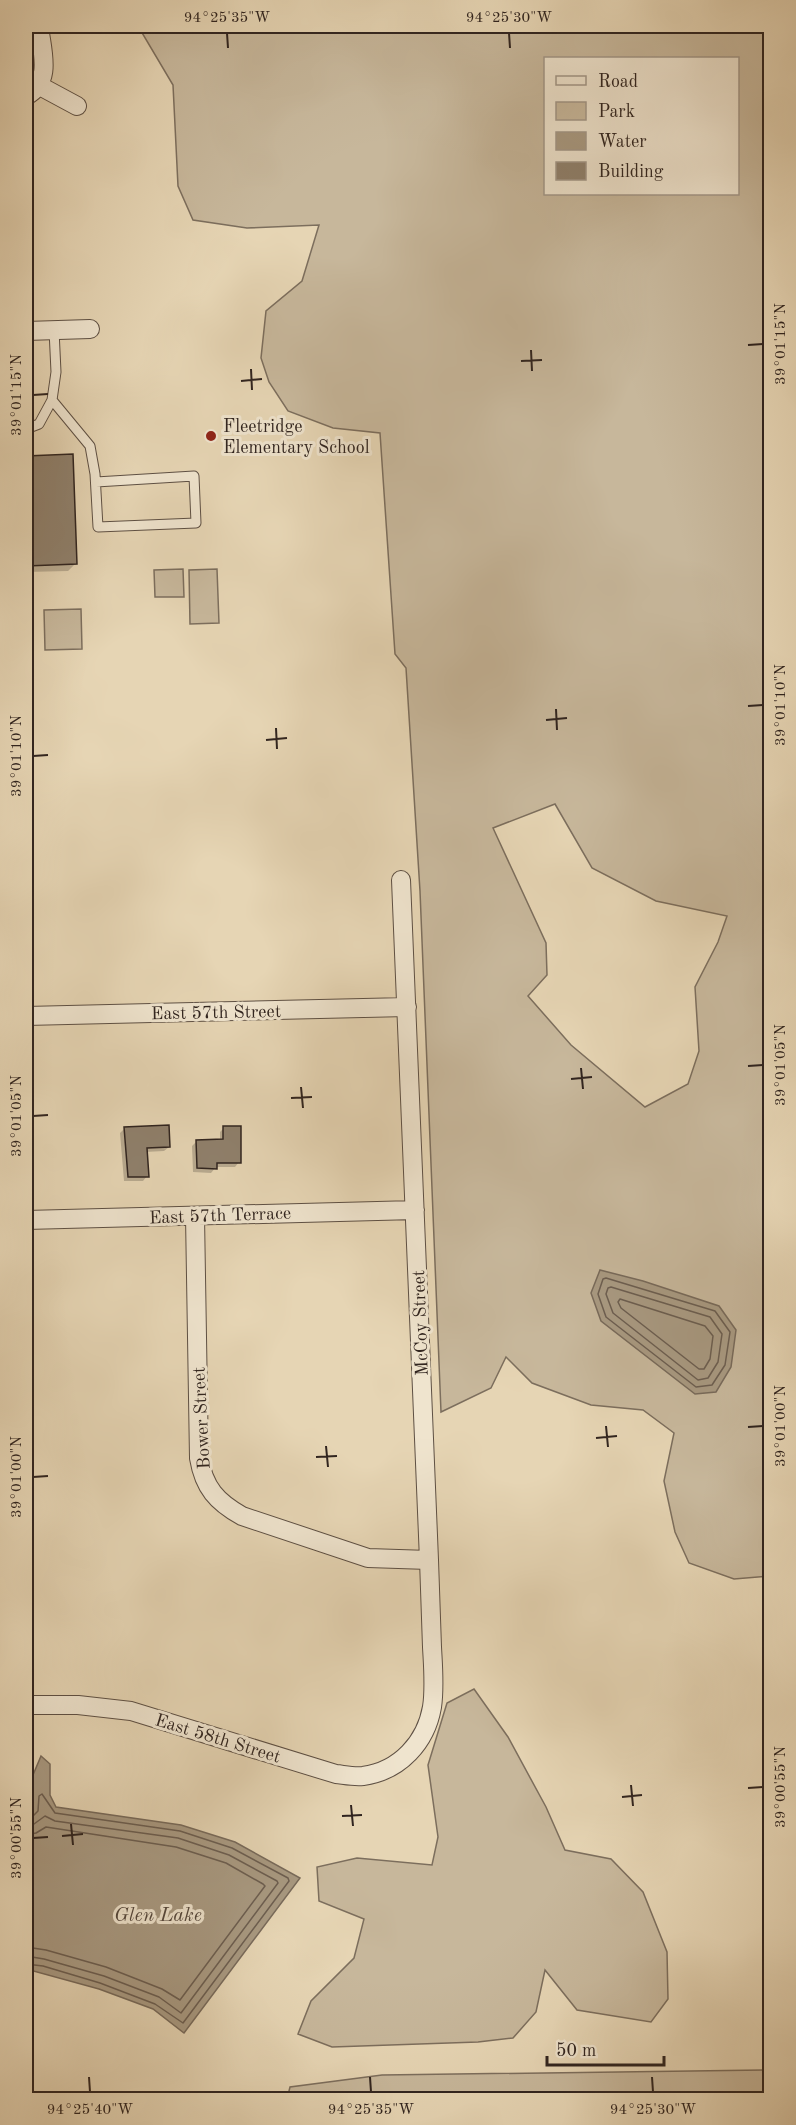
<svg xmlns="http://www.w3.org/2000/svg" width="796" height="2125" font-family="'Old Standard TT',serif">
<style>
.green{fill:#c7b79b;stroke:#7c6e5d;stroke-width:1.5;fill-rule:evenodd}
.water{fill:#a89981;stroke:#786a5a;stroke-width:1.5}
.shadow{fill:#0003}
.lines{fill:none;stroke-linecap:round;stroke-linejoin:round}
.shore{stroke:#6c5e50;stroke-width:1.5}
.building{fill:#8f806c;stroke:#30241f;stroke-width:1.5}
.service-casing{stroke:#5e5044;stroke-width:11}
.minor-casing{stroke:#5e5044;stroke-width:20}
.service{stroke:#efe4ce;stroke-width:9}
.minor{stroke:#efe4ce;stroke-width:18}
.ticks{fill:none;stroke:#30241f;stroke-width:2}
.poi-dot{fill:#8f2418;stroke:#efe4ce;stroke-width:2}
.labels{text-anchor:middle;stroke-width:6;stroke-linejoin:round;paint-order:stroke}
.poi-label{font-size:18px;fill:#30241f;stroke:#efe4ce;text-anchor:start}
.street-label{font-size:18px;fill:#30241f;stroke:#efe4ce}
.water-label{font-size:20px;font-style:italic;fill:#54473c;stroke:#efe4ce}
.neatline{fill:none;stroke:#30241f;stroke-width:2}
.ticks-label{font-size:15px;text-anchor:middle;fill:#30241f}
</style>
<rect width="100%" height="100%" fill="#e6d5b4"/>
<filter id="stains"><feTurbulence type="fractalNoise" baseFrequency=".00333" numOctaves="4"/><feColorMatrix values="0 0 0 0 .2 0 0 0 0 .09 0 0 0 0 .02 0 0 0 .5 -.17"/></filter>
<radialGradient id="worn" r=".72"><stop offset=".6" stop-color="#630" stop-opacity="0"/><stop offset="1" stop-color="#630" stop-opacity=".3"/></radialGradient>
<path class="green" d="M138,26h632v1550l-36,3 -45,-16 -14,-31 -11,-51 10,-48 -31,-23 -52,-5 -59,-22 -26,-26 -15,31 -50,24 -21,-521 -14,-223 -11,-14 -15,-221 -47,-5 -45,-17 -19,-29 -8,-24 5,-47 36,-30 17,-56 -72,3 -54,-8 -15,-34 -5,-101zM546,58h192v136h-192zM555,804l37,64 64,33 71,15 -9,26 -23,45 4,64 -11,33 -43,23 -74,-62 -43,-49 19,-21 -1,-32 -53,-115z
M183,569l1,28h-29l-1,-27z
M217,569l2,54 -29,1 -1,-54z
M81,609l1,40 -37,1 -1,-40z
M474,1689l34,48 38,70 19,43 46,9 32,33 24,60 1,47 -17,23 -74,-12 -32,-40 -9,42 -23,26 -35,4 -146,5 -34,-13 13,-33 43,-43 10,-39 -45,-18 -2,-34 40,-9 75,7 6,-28 -10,-72 19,-62z
M770,2070v29h-483l3,-12 92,-12z"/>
<path class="water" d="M600,1270l43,11 76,25 17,24 -5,37 -15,25 -21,2 -94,-73 -10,-28z
M41,1756l9,8v31l6,12 125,18 54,17 65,36 -116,155 -31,-24 -54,-20 -73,-20v-155l7,-6v-33z"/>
<path class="shadow" d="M71,456l4,108 -7,7 -42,1v-115z
M125,1128l44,19 -5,4 -19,1 2,24 -4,5h-19l-4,-48z
M224,1128l15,34 -4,5h-19l-5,6 -18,-1 -1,-26 5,-5h23v-9z"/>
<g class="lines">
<path class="shore" d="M606,1278l109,33 15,21 -5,33 -13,20 -16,2 -90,-70 -8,-23 5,-15z
M611,1287l99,30 12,17 -4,28 -10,16 -10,2 -85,-67 -7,-19 2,-6z
M620,1299l85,27 8,10 -3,23 -6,10h-5l-78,-61 -3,-6z
M26,1818h5l7,-7 1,-15 3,-2 13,19 125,18 52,17 56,30 1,3 -106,142 -28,-19 -55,-21 -57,-17 -17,-2
M26,1826l8,-2 11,-8 10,5 123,17 51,17 48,26 1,2 -97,130 -22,-16 -55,-21 -60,-17 -18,-3
M26,1835l10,-2 10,-6 130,20 50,16 37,21 2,2 -85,114 -18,-11 -56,-22 -60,-17 -20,-3"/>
</g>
<path class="building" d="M73,454l4,110 -51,2v-110z
M169,1125l1,22 -23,1 2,29h-21l-4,-50z
M223,1126h18v37h-24v6l-20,-1 -1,-28 27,-1z"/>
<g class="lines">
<g class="service-casing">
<path id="service" d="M52,400l38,46 5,28 3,53 98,-4 -2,-47 -98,6
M26,429l13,-5 13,-24 4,-28 -2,-42"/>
</g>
<g class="minor-casing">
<path id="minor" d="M38,85l39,21
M26,96c27,-15 16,-44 13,-70
M26,331l64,-2
M26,1016l381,-9
M195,1216l4,242c5,30 18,44 43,58l126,42 61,2
M26,1220l389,-10
M26,1705h52l53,6 205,63c9,1 18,3 27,2 37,-5 63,-34 69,-69 3,-19 1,-41 0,-60 -1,-29 -2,-58 -3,-87l-28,-680"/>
</g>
<use href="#service" class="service"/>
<use href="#minor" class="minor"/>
</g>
<path class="ticks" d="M227,33l1,15M509,33l1,15M748,345l15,-1M531,350l1,21M521,361l21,-1M251,369l1,21M241,381l21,-2M33,395l15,-1M748,706l15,-1M556,709l1,21M546,720l21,-2M276,728l1,21M266,740l21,-2M33,756l15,-1M748,1066l15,-1M581,1068l2,21M571,1079l21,-2M301,1087l2,21M291,1098l21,-1M33,1116l15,-1M606,1426l2,21M748,1427l15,-1M596,1438l21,-2M326,1446l2,21M316,1457l21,-1M33,1477l15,-1M631,1785l2,21M748,1788l15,-1M622,1797l20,-2M351,1805l2,21M342,1816l20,-1M71,1824l2,21M62,1836l21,-2M33,1838l15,-1M89,2077l1,15M370,2077l1,15M652,2077l1,15"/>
<circle class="poi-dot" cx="211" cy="436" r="6"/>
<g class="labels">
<g class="poi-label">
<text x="223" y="432">Fleetridge<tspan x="223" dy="21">Elementary School</tspan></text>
</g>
<g class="street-label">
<text transform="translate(216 1012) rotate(-1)" y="6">East 57th Street</text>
<text transform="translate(220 1215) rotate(-2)" y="6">East 57th Terrace</text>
<text transform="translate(420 1323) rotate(-92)" y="6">McCoy Street</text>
<text transform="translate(201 1418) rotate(-93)" y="6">Bower Street</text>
<text transform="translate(218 1738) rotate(17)" y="6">East 58th Street</text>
</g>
<g class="water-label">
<text x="158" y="1921">Glen Lake</text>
</g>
</g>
<rect width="796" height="2125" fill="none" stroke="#e6d5b4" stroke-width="66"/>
<rect x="544" y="57" width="195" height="138" fill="#efe4ce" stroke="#a39788" stroke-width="1.5"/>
<rect x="556" y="76" width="30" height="9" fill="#efe4ce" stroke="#a39788" stroke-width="1.5"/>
<text x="598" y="87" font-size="18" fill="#30241f">Road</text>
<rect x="556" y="102" width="30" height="18" fill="#c7b79b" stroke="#a39788" stroke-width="1.5"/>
<text x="598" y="117" font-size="18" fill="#30241f">Park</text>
<rect x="556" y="132" width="30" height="18" fill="#a89981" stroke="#a39788" stroke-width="1.5"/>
<text x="598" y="147" font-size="18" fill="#30241f">Water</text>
<rect x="556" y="162" width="30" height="18" fill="#8f806c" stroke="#a39788" stroke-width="1.5"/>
<text x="598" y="177" font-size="18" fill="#30241f">Building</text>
<path d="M547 2056v9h117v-9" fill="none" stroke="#30241f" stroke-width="3"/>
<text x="556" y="2056" font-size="18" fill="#30241f" stroke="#efe4ce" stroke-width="4.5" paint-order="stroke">50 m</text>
<rect x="33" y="33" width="730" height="2059" class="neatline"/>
<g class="ticks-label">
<text x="227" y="22">94°25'35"W</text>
<text x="509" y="22">94°25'30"W</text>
<text transform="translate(780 344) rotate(-90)" y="5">39°01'15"N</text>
<text transform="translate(16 395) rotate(-90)" y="5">39°01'15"N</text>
<text transform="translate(780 705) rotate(-90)" y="5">39°01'10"N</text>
<text transform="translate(16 756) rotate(-90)" y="5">39°01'10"N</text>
<text transform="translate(780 1065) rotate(-90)" y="5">39°01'05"N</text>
<text transform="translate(16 1116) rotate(-90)" y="5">39°01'05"N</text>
<text transform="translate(780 1426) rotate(-90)" y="5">39°01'00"N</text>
<text transform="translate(16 1477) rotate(-90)" y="5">39°01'00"N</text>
<text transform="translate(780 1787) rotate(-90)" y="5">39°00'55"N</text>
<text transform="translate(16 1838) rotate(-90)" y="5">39°00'55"N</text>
<text x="90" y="2114">94°25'40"W</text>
<text x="371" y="2114">94°25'35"W</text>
<text x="653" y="2114">94°25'30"W</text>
</g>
<rect width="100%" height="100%" filter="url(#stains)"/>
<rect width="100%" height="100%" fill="url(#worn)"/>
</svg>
